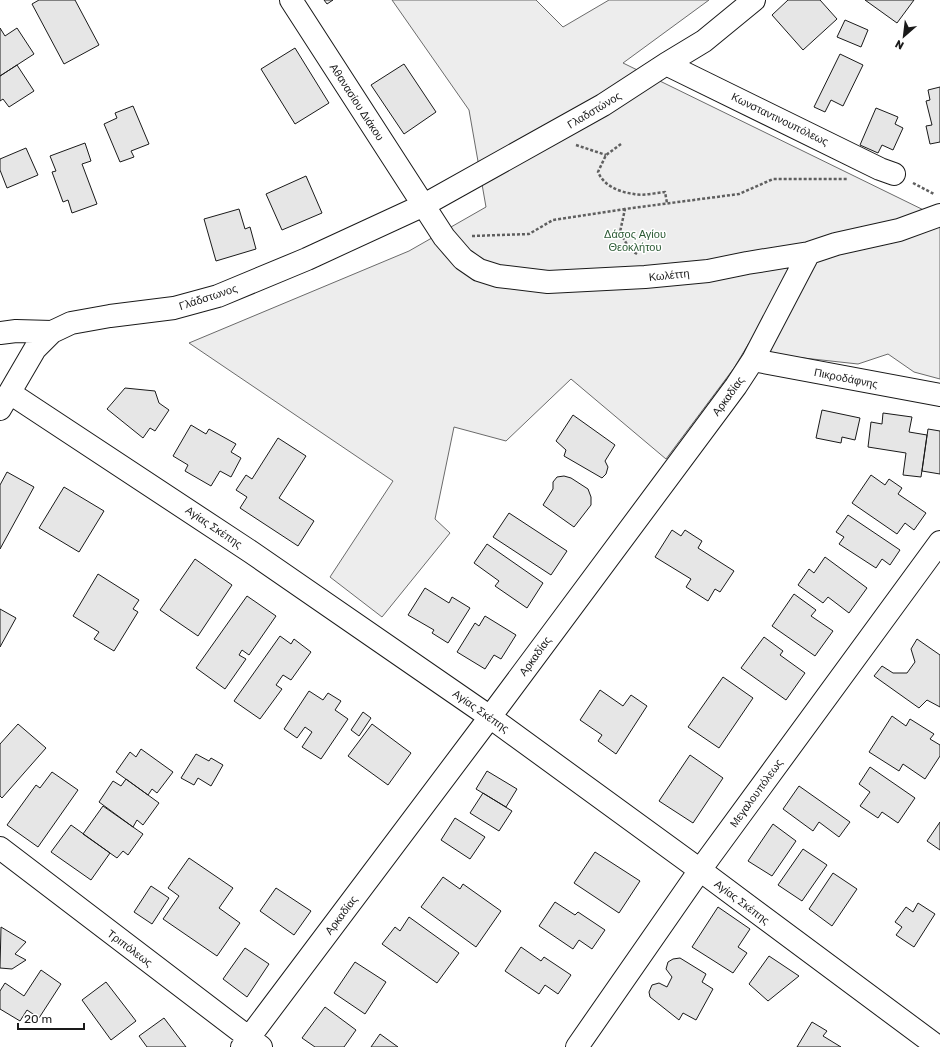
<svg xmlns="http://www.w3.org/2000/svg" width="940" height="1047" font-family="Rubik,sans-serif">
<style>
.built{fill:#ededed;stroke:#6a6a6a}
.building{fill:#e6e6e6;stroke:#1a1a1a}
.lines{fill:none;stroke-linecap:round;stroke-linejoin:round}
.minor-casing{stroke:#1a1a1a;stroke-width:24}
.path{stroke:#5f5f5f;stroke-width:2.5;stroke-dasharray:3 2;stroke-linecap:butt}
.minor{stroke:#fff;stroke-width:22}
.labels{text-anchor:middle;stroke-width:3;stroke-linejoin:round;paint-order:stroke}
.street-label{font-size:11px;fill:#1a1a1a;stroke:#fff}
.park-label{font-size:11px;fill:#2b5a34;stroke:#fff}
</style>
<rect width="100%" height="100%" fill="#fff"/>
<path class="built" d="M392,0h144l27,27 46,-27h100l-86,63 317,155v161l-26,-7 -26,-18 -30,10 -82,-9 -27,-12 -15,25 -68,91 -95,-80 -65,62 -52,-14 -19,92 15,14 -68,84 -52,-40 63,-96 -204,-138 220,-92 77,-44 -17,-97z"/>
<path class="building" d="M39,0h36l24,45 -35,19 -32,-60z
M324,0h9l-6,4z
M788,0h32l17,19 -34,31 -31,-35z
M865,0h49l-17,23z
M845,20l23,10 -7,17 -24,-10z
M0,28l5,8 12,-8 17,26 -34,22z
M295,48l34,55 -34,21 -34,-55z
M840,54l23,11 -20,41 -12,-6 -6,12 -11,-5z
M404,64l32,48 -32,22 -33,-49z
M17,65l17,26 -25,16 -6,-8 -3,2v-25z
M940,87v55l-10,2 -4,-18 6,-1 -6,-24 4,-1 -2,-10z
M133,106l16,38 -18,7 3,6 -14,5 -16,-38 13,-6 -2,-5z
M876,108l22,9 -3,7 8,4 -10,22 -11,-5 -4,8 -18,-8z
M85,143l6,18 -9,3 15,40 -25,9 -4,-13 -5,2 -11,-30 4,-1 -6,-15z
M26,148l12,27 -31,13 -7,-18v-11z
M306,176l16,37 -40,17 -16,-36z
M239,209l6,20 5,-2 6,22 -40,12 -12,-42z
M125,388l30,3 4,12 10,7 -14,21 -5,-3 -7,10 -36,-29z
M822,410l38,8 -5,22 -13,-3 -1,6 -25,-5z
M883,413l29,4 -3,15 18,3 -6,42 -18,-2 3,-22 -38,-6 3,-25 11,2z
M573,415l42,30 -10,16 3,6 -2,7 -4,4 -38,-22 2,-6 -10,-9z
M191,425l15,9 3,-5 27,15 -5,8 10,6 -10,19 -11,-6 -9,15 -26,-15 3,-6 -15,-9z
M928,429l12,2v43l-18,-3z
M278,438l28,18 -27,42 35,23 -16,25 -58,-38 7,-11 -11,-7 10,-15 6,4z
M7,472l27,15 -34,62v-64z
M871,475l14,10 4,-6 13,9 -4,6 28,19 -12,17 -9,-7 -8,11 -45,-31z
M564,476l7,2 17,11 3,8v8l-17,22 -31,-22 10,-16v-7l4,-5z
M64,487l40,24 -25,41 -40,-24z
M509,513l58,38 -16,24 -58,-38z
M848,515l52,35 -10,15 -8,-6 -6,9 -37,-24 5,-7 -8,-5z
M672,530l9,6 4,-6 17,11 -4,7 36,23 -14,21 -5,-3 -7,12 -22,-14 5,-8 -36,-22z
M487,544l56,39 -16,25 -32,-22 4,-5 -25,-18z
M825,557l42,31 -18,25 -21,-16 -5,6 -25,-18 11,-16 5,4z
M195,559l37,26 -34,51 -38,-26z
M98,574l41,26 -6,9 5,3 -24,39 -20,-12 5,-7 -26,-16z
M425,588l24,15 3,-6 18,11 -22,35 -16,-10 2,-3 -26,-15z
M794,594l22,16 -5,6 22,15 -18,25 -43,-30z
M247,596l29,20 -27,39 -7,-5 -3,5 7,4 -21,30 -29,-21z
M0,609l16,9 -16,29z
M485,616l31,19 -15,24 -7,-4 -9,14 -28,-17 18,-29 4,3z
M280,636l11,8 3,-5 17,13 -20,28 -8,-5 -7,10 6,4 -22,30 -26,-18z
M764,637l19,14 -3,4 25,18 -19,27 -45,-32z
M917,639l23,16v52l-13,-7 -8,8 -45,-32 8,-10 11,7h14l8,-11 -4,-13z
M723,677l30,21 -34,50 -31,-21z
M600,690l23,16 8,-11 16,11 -31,48 -18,-13 4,-6 -22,-15z
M309,691l14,9 5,-7 13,8 -6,9 13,9 -27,40 -19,-12 10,-15 -7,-5 -8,11 -13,-9z
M363,712l8,6 -12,18 -8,-6z
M892,716l14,10 4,-7 24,15 -4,5 10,6v11l-15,23 -22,-15 -4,7 -30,-19z
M18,724l28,24 -44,50 -2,-2v-52z
M372,724l39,29 -23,32 -40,-29z
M141,749l32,23 -16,21 -5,-4 -4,6 -32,-23 14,-20 6,5z
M196,754l13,7 2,-3 12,7 -12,21 -13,-8 -4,7 -13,-7z
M690,755l33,23 -30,45 -34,-22z
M870,767l45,31 -17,25 -16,-11 -4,6 -18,-12 10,-14 -11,-8z
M487,771l30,18 -11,18 -30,-18z
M52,772l26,18 -40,57 -31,-22 29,-40 4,3z
M126,779l33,24 -16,22 -6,-5 -4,7 -34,-25 14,-21 8,5z
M799,786l51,36 -11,15 -20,-15 -6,9 -30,-22z
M483,793l29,18 -13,20 -29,-18z
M103,806l40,28 -15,21 -5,-4 -6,7 -34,-24z
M455,818l30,19 -15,22 -29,-19z
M940,822v28l-13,-9z
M773,824l23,17 -24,35 -24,-15z
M71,825l39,28 -19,27 -40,-28z
M803,849l24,16 -25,36 -24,-16z
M595,852l45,29 -21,32 -45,-30z
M189,858l44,30 -14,20 21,15 -23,33 -54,-37 16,-23 -11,-8z
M833,873l24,16 -25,37 -23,-17z
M443,877l17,12 3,-5 38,27 -25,36 -55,-40z
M151,886l18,12 -17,26 -18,-12z
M276,888l35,23 -17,24 -34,-24z
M555,902l20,13 3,-3 27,18 -13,19 -13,-9 -6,9 -34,-23z
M918,903l17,11 -21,33 -18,-12 6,-8 -7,-5 11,-15 7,5z
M718,907l32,22 -12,18 9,6 -14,20 -41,-26z
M409,917l50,36 -22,30 -55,-39 13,-17 5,4z
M1,927l25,15 -11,12 11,6 -14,9 -12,-1z
M521,947l20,14 3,-4 27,18 -13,19 -13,-9 -6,9 -34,-23z
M245,948l24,16 -22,33 -24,-18z
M769,956l30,20 -31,25 -19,-17z
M680,958l26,16 -4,8 11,7 -17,31 -13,-7 -4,7 -29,-23 -1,-5 3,-7 7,-2 8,4 5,-10 -6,-8 2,-7 5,-3z
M355,962l31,20 -21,32 -31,-21z
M41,970l20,14 -22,34 -12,-8 -7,11 -20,-12v-18l5,-8 19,13z
M106,982l30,39 -25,19 -29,-40z
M325,1007l31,23 -12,17h-29l-13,-9z
M164,1018l22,29h-39l-8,-11z
M812,1022l15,9 -4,5 18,11h-44z
M380,1034l18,13h-27z"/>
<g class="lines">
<g class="minor-casing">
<path id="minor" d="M291,0l153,237 19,22 16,11 19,6 50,6 97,-5 63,-6 39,-8 62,-10 27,-9 63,-14 41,-15
M666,64l214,105 14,5
M0,333l16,-2 36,1
M753,360l187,35
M10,393l241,159 239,165 210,153 238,177
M0,409l35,-60 17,-17 19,-9 39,-7 64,-8 44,-12 89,-37 117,-54 179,-100 63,-41 38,-23 50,-41
M0,848l261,199
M242,1047l248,-330 246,-331 17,-26 56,-107
M577,1047l123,-177 240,-328"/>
</g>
<path class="path" d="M621,144l-15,11 -8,17c6,14 21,20 36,22 9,2 21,-1 31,-2l2,11
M576,145l30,10
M913,183l21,11
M472,236l57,-2 24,-14 72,-11
M637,254l-7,-4 -10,-18 5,-23 114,-15 34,-15h75"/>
<use href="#minor" class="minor"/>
</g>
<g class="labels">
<g class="street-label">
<text transform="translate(357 102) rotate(57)" y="4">Αθανασίου Διάκου</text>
<text transform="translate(594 110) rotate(-31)" y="4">Γλαδστώνος</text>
<text transform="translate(780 119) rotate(26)" y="4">Κωνσταντινουπόλεως</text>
<text transform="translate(669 275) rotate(-6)" y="4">Κωλέττη</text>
<text transform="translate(208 297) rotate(-18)" y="4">Γλάδστωνος</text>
<text transform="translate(846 378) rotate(11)" y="4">Πικροδάφνης</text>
<text transform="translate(728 396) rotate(-54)" y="4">Αρκαδίας</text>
<text transform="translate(214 527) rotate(34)" y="4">Αγίας Σκέπης</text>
<text transform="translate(535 656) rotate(-54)" y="4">Αρκαδίας</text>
<text transform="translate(481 711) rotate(35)" y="4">Αγίας Σκέπης</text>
<text transform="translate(756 793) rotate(-54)" y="4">Μεγαλουπόλεως</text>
<text transform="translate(742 902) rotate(37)" y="4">Αγίας Σκέπης</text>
<text transform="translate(341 915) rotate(-53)" y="4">Αρκαδίας</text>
<text transform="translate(130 948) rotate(37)" y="4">Τριπόλεως</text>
</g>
<g class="park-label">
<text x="635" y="238">Δάσος Αγίου<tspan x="635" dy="13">Θεοκλήτου</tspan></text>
</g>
</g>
<g transform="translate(904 36) rotate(208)" stroke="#ffffff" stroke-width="3" paint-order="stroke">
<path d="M0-3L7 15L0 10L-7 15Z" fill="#1a1a1a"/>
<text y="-6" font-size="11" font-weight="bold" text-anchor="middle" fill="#1a1a1a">N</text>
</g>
<path d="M18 1023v6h66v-6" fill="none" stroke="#1a1a1a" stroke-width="2"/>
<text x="24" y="1023" font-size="12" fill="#1a1a1a" stroke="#ffffff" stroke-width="3" paint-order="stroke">20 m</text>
</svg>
